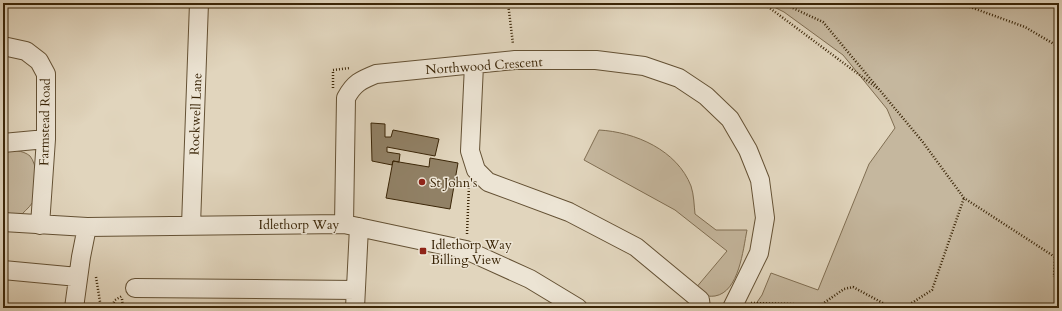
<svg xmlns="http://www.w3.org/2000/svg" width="1062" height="311" font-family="Cardo,serif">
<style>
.green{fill:#c5b79e;stroke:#806e52}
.building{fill:#918166;stroke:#3a2507}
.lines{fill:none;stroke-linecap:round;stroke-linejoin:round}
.minor-casing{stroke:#645134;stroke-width:20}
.path{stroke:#3a2507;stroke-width:2.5;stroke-dasharray:1 2;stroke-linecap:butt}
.minor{stroke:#ece4d4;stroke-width:18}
.poi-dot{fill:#8f2418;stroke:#ece4d4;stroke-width:1.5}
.labels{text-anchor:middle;stroke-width:3;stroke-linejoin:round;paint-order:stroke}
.street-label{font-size:13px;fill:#3a2507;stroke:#ece4d4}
.poi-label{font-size:13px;fill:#3a2507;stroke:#ece4d4;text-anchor:start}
</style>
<rect width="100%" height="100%" fill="#e1d5bd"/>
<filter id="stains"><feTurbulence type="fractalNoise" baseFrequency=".005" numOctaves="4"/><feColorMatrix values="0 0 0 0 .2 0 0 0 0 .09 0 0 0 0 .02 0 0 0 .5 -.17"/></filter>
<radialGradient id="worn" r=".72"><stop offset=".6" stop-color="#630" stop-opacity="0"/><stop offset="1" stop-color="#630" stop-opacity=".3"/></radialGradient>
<path class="green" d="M766,3h293v305h-306l9,-13 9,-22 47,17 51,-126 26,-36 -8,-19 -44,-54 -59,-43z
M599,130c36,2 78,20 92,56 3,9 3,19 4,28l21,16h31c-4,20 -8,62 -32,66 -9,1 -14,-1 -20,-7l32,-38 -52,-41 -91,-50z
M3,149c8,1 20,1 27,7 7,8 9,32 5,42 -3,7 -8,11 -13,16h-19z"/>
<path class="building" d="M371,123l14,1v13h6l2,-7 46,9 -4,17 -48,-9v5l13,2 -1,8 -6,-1 -1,4 -20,-4z
M430,158l28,5 -8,46 -64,-11 7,-37 36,6z
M124,305h195v3h-195z"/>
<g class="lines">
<g class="minor-casing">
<path id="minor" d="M3,46l23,5 13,10 7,13v65l-6,86
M474,65l-4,86 6,19 12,12 81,30 67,35 64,53 1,8
M3,143l43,-4
M3,222l84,5 257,-3 122,26 64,29 48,29
M344,224l2,-126c8,-15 15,-18 30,-24l139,-14h81l48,6 35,12 27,18 24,23 18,31 12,30 5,38 -6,35 -27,55
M191,225l8,-222
M3,270l75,7
M135,288l221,2
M74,308l7,-51 6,-30
M355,308l4,-81"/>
</g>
<path class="path" d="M508,3l5,41
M763,3l114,85
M782,3l41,19 99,119 42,57 91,59 -1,20
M955,3l7,1 63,23 34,20
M333,88v-18l17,-2
M467,234l2,-49
M96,277l5,31
M122,299l1,9
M751,303l42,1 25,3 26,-18 9,-2 39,21
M111,308l4,-8 7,-4
M904,308l28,-18 32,-92"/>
<use href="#minor" class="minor"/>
</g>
<g class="poi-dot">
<circle cx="422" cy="182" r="4"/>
<rect x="419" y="247" width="8" height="8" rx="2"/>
</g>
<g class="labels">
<g class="street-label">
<text transform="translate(484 65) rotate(-4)" y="5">Northwood Crescent</text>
<text transform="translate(195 114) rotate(-88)" y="5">Rockwell Lane</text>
<text transform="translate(44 122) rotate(-89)" y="5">Farmstead Road</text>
<text x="299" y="229">Idlethorp Way</text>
</g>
<g class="poi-label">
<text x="430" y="187">St John's</text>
<text x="431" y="249">Idlethorp Way<tspan x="431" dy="15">Billing View</tspan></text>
</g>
</g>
<rect width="1062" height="311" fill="none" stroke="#e1d5bd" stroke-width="16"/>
<rect x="4" y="4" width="1054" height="303" fill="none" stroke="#3a2507" stroke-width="2"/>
<rect x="8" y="8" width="1046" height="295" fill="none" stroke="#3a2507"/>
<rect width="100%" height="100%" filter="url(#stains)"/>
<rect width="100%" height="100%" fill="url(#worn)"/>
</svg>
